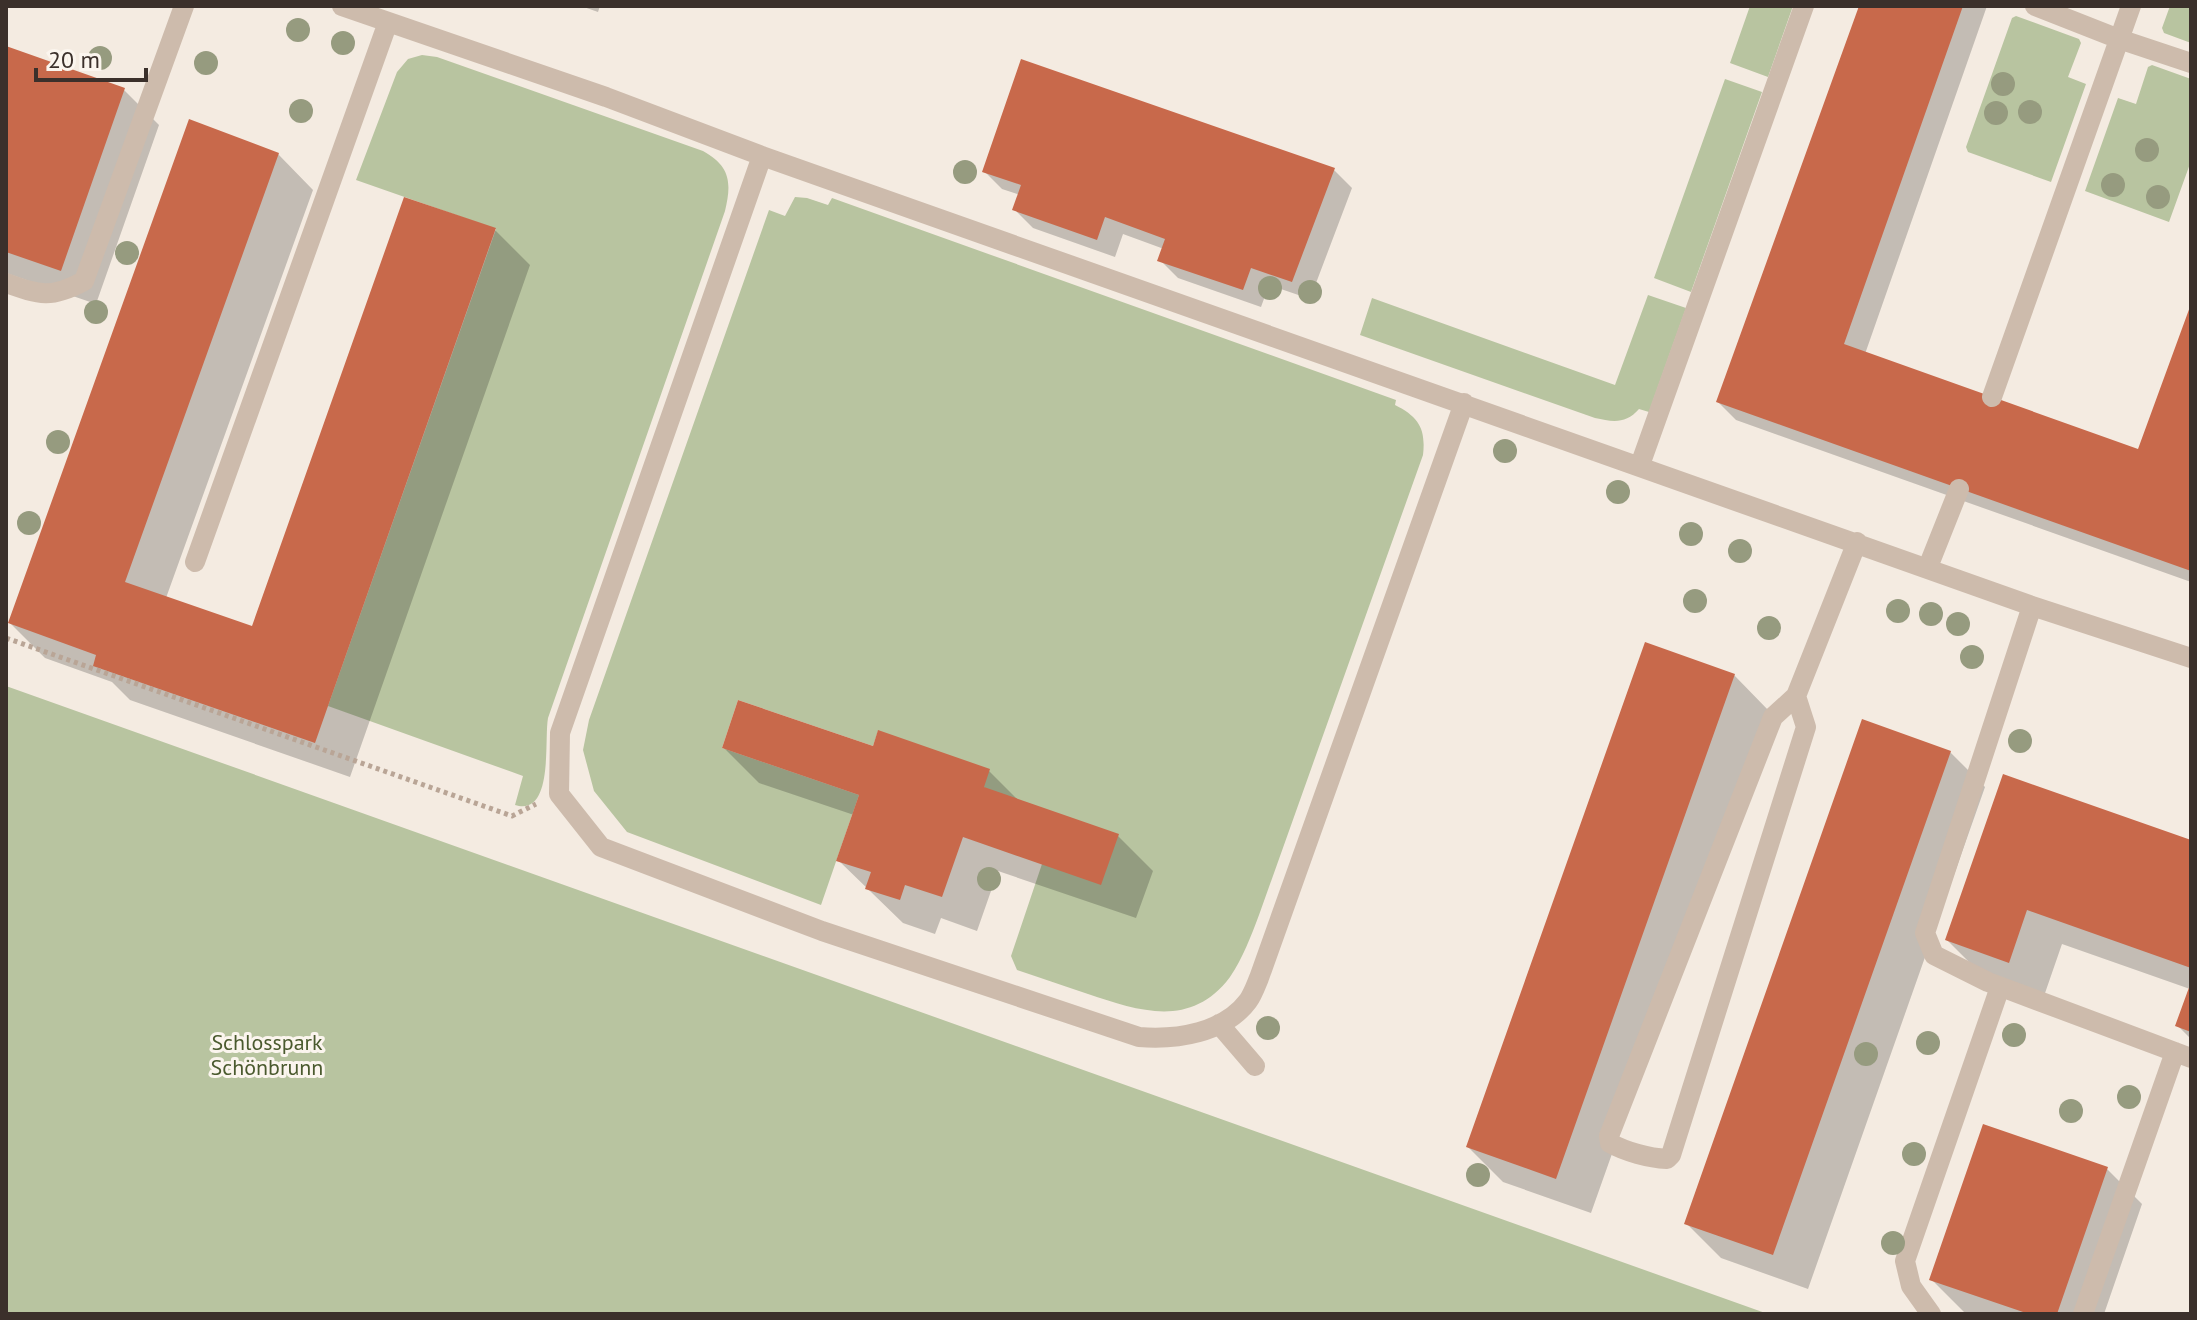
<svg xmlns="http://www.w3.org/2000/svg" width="2197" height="1320" font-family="'PT Sans',sans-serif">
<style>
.green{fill:#b8c4a0}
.shadow{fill:#0003}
.building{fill:#c8694b}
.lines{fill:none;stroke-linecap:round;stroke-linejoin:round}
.path{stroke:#b9a596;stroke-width:5;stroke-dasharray:4 4;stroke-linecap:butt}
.service{stroke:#cdbbac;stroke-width:20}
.tree{fill:#969b7f}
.labels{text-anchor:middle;stroke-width:6;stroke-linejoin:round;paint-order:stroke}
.park-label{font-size:22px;fill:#4a5a2e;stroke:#fbf5ee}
</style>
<rect width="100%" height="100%" fill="#f4ebe1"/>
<path class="green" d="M1750,6h43l-25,71 -38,-14z
M2170,6h21v37l-27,-10 -2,-5z
M2016,16l63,23 2,4 -13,34 18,7 -35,98 -83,-30 -2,-5 46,-129z
M422,55l15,2 266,94c27,15 29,31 22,60l-177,507c-4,22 6,99 -33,87l8,-29 -195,-70 168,-477 -140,-49 41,-108 11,-13z
M2152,65l39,14v82l-22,61 -84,-31 33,-93 18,6 12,-37z
M1725,79l37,13 -71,200 -37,-14z
M795,197l12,1 21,7 4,-7 564,202 -1,5c24,12 31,24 28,50l-164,460c-8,21 -16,43 -29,62 -39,52 -91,34 -142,17 -24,-8 -47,-16 -71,-24l-6,-14 31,-92 -58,-77 -106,-56 -5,15 -135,-46 -16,48 137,47 -38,110 -194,-73 -33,-41 -11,-41 6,-30 180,-510 16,6z
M1648,295l38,13 -37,104 -10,-3c-13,15 -26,13 -44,9l-235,-83 12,-37 243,87z
M6,686l1762,628h-1762z"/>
<path class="shadow" d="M581,6h19l-2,6z
M1861,6h126l-122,348 274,97 52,-142v273l-455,-162 -18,-18z
M6,48l118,42 35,35 -63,179 -90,-31z
M278,154l35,36 -147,408 88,30 241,-398 35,35 -180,512 -220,-77 -18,-18 -67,-24 -35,-35z
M1334,170l18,18 -42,111 -41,-14 -8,22 -83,-29 -18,-18 4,-11 -41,-15 -8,23 -82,-29 -18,-18 5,-15 -18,-6 -18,-18z
M1734,675l35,36 -178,502 -88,-31 -35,-35z
M724,748l150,1 115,22 31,31 98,34 35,35 -17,47 -138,-47 -21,60 -36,-13 -6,16 -32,-11 -65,-63 16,-45 -95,-32z
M1950,752l35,35 -177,502 -87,-31 -35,-35z
M2191,842v197l-14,-14 13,-36 -128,-45 -18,52 -62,-21 -35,-35z
M2107,1169l35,35 -38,110h-138l-35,-35z"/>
<path class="building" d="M1859,6h104l-119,338 294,105 53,-145v267l-475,-169z
M6,46l119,42 -64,183 -55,-19z
M1021,59l314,109 -43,114 -41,-14 -8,22 -86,-29 8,-22 -60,-22 -8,23 -85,-30 9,-25 -39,-13z
M189,119l90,34 -154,429 127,44 152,-429 92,31 -181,515 -222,-77 3,-11 -88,-32z
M1645,642l90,32 -179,505 -90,-32z
M738,700l135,46 5,-16 112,39 -6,18 135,47 -18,51 -138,-48 -21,60 -37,-12 -5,15 -35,-11 6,-17 -35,-11 23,-66 -137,-47z
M1862,719l89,32 -178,504 -89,-31z
M2003,774l188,66v128l-164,-58 -18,53 -64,-23z
M2191,982v50l-16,-6z
M1983,1124l125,43 -51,147h-28l-100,-34z"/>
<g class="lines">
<path class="path" d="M6,638l506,178 24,-12"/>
<path class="service" d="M342,6l264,91 156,59 1270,450 159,52
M2035,6l84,33 72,24
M762,156l-202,577 -1,61 42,53 221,84 317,106c38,3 85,-4 109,-36 5,-7 8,-16 11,-23l205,-575
M6,283c34,12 45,16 78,-2l100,-275
M1992,397l139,-391
M1640,465l164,-459
M195,562l193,-540
M1928,567l31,-78
M2032,606l-107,327 9,22 54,27 203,76
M1796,696l10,31 -135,428 -4,4c-18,-1 -41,-7 -57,-16l-1,-7 164,-419 23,-21 61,-154
M1219,1024l36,42
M1931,1314l-20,-28 -6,-25 95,-274
M2083,1314l92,-262"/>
</g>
<g class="tree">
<circle cx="298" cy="30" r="12"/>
<circle cx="343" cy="43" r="12"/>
<circle cx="100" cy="58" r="12"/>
<circle cx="206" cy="63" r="12"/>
<circle cx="2003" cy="84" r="12"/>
<circle cx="301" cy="111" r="12"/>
<circle cx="2030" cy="112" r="12"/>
<circle cx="1996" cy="113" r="12"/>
<circle cx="2147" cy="150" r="12"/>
<circle cx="965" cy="172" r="12"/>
<circle cx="2113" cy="185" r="12"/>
<circle cx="2158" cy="197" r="12"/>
<circle cx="127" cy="253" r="12"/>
<circle cx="1270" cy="288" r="12"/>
<circle cx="1310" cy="292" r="12"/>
<circle cx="96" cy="312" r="12"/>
<circle cx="58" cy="442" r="12"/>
<circle cx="1505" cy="451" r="12"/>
<circle cx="1618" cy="492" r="12"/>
<circle cx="29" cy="523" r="12"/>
<circle cx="1691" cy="534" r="12"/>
<circle cx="1740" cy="551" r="12"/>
<circle cx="1695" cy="601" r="12"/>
<circle cx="1898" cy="611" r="12"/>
<circle cx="1931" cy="614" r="12"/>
<circle cx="1958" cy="624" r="12"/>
<circle cx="1769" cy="628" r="12"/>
<circle cx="1972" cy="657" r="12"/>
<circle cx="2020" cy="741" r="12"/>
<circle cx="989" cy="879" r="12"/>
<circle cx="1268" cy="1028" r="12"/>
<circle cx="2014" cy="1035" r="12"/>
<circle cx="1928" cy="1043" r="12"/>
<circle cx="1866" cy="1054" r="12"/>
<circle cx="2129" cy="1097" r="12"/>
<circle cx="2071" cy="1111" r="12"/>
<circle cx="1914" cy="1154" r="12"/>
<circle cx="1478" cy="1175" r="12"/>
<circle cx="1893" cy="1243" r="12"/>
</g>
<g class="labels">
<g class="park-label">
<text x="267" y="1050">Schlosspark<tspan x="267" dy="25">Schönbrunn</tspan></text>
</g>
</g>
<rect width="2197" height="1320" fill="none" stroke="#3b302b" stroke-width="16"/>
<path d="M36 68v12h110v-12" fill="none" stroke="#3b302b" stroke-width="4"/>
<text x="48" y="68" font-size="24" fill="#3b302b" stroke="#fbf5ee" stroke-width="6" paint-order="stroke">20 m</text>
</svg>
